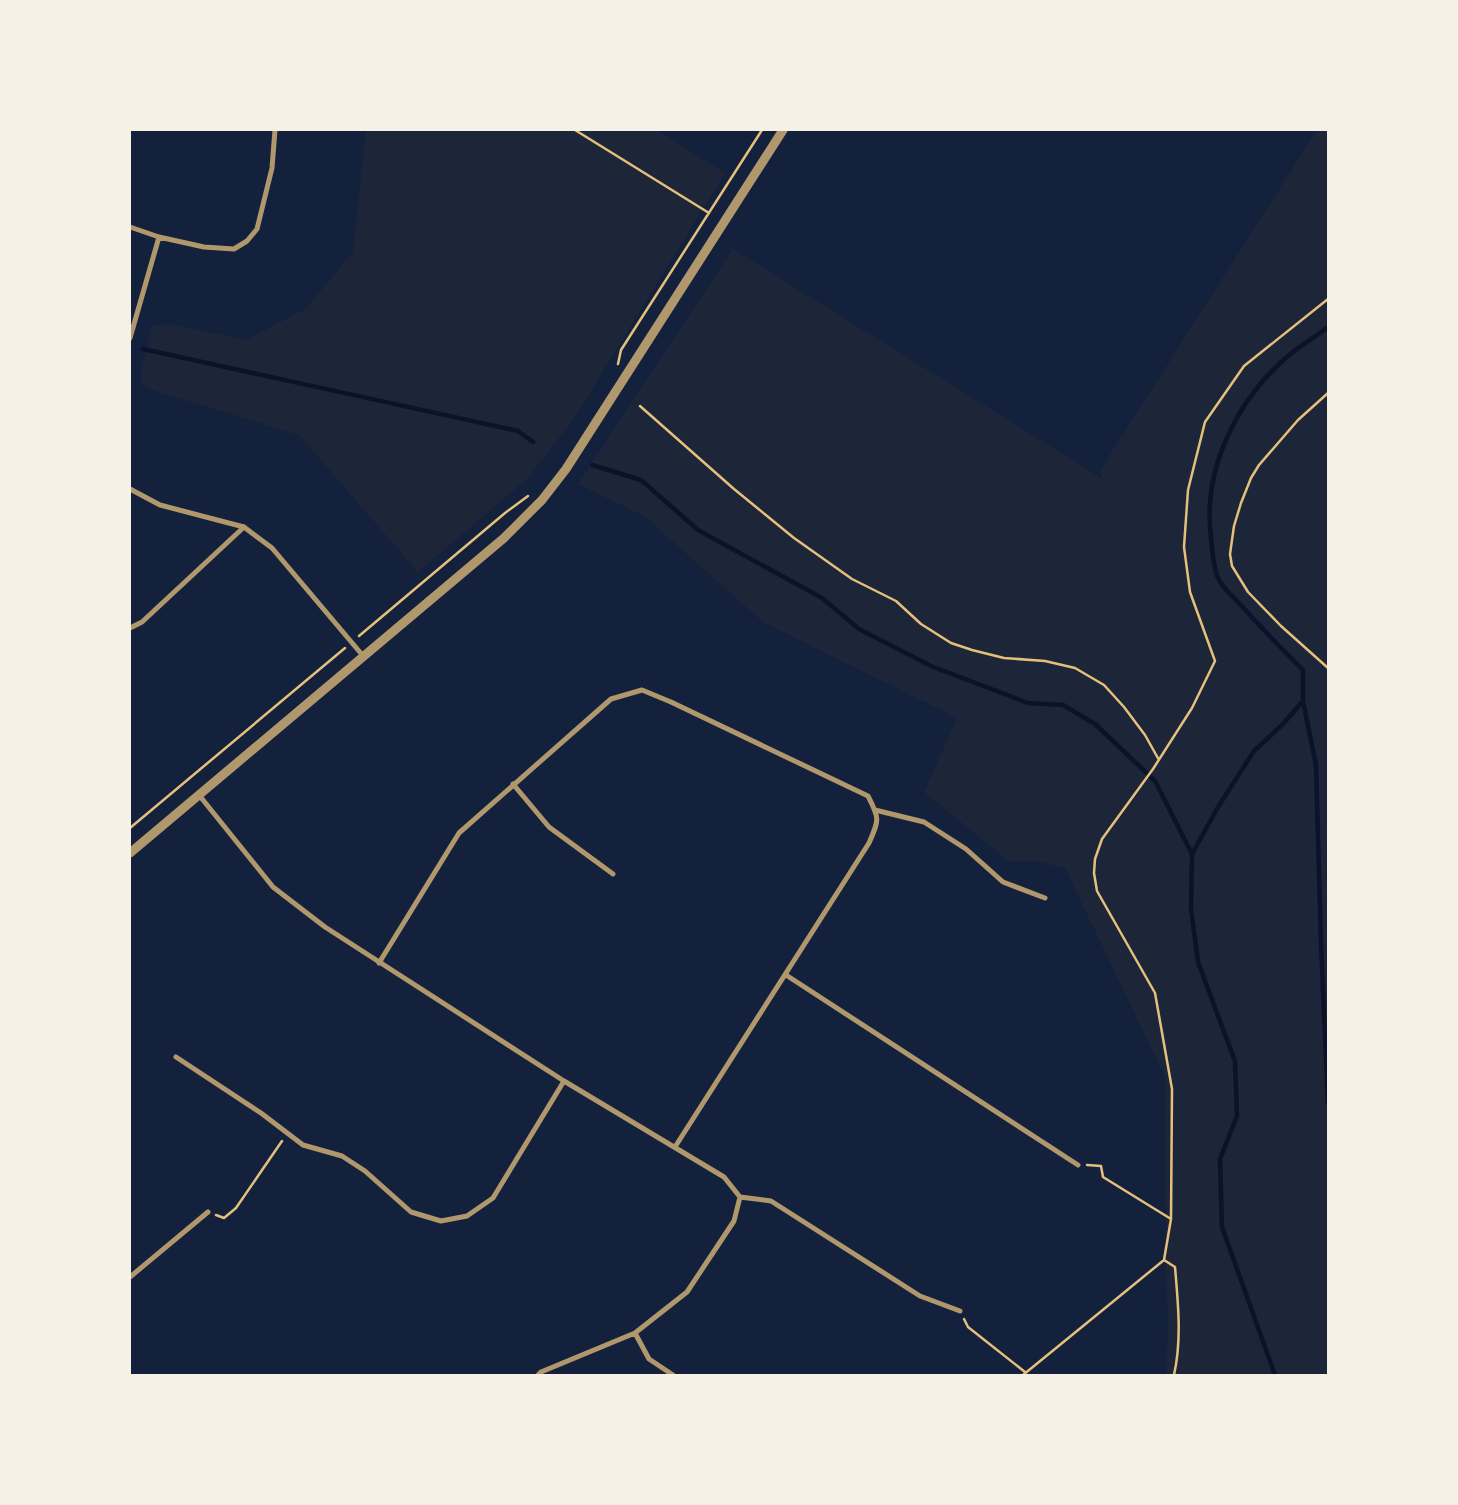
<svg xmlns="http://www.w3.org/2000/svg" width="1458" height="1505" font-family="Montserrat,sans-serif">
<style>
.green{fill:#1d2539}
.lines{fill:none;stroke-linecap:round;stroke-linejoin:round}
.stream{stroke:#0b132b;stroke-width:4.5}
.path{stroke:#e5c07b;stroke-width:2.5}
.minor{stroke:#b1986c;stroke-width:5}
.tertiary{stroke:#b1986c;stroke-width:9}
</style>
<rect width="100%" height="100%" fill="#14213d"/>
<path class="green" d="M366,130h291l68,43 -150,244 -48,62 -109,93 -119,-137 -146,-45 -11,-6 -1,-14 11,-44 16,-2 78,16 59,-31 48,-57z
M1317,130h11v1245h-162l2,-50 -2,-64v-182l-101,-211 -28,-7 -27,1 -86,-70 33,-74 -194,-96 -119,-106 -66,-32 155,-235 370,230 -4,-7z"/>
<g class="lines">
<path class="stream" d="M143,349l375,82 15,11
M592,465l49,15 57,50 124,68 37,31 72,37 97,37 35,2 32,19 60,57 37,73 -1,55 7,53 37,99 2,55 -17,43 2,68 53,148
M1303,701l13,64 5,180 7,158
M1192,854l26,-47 36,-56 29,-27 20,-23v-31c-22,-22 -43,-43 -63,-66 -7,-7 -18,-17 -22,-26 -5,-12 -6,-28 -7,-41 -9,-68 26,-137 77,-181 12,-10 27,-19 40,-29"/>
<path class="path" d="M575,130l134,83
M618,364l3,-14 141,-220
M1328,393l-30,27 -39,45 -8,13 -10,25 -7,23 -4,28 2,12 16,26 33,34 47,42
M640,406l94,83 60,49 58,41 44,22 25,23 30,19 21,7 32,8 41,3 30,7 29,17 20,22 21,28 14,25
M359,636l146,-123 23,-17
M130,828l215,-180
M1087,1165l14,1 2,11 68,42
M216,1215l8,3 12,-10 46,-67
M1164,1260l11,7c3,36 7,72 -1,108
M964,1319l4,8 57,45
M1023,1375l141,-115 7,-41 1,-130 -17,-96 -58,-102 -3,-18 1,-14 7,-20 51,-70 39,-61 23,-47 -25,-69 -6,-45 4,-57 17,-68 39,-56 84,-67"/>
<path class="minor" d="M130,227l29,10 45,10 30,2 13,-8 10,-12 15,-61 3,-38
M130,338l29,-101
M130,489l30,16 84,22 28,21 92,109
M130,628l12,-6 102,-95
M513,784l36,43 64,47
M199,795l74,92 52,40 239,154 160,96 16,20 -6,24 -47,71 -52,41 -94,39 -3,3
M875,810l49,12 42,27 37,33 42,16
M379,963l80,-130 152,-134 31,-9 29,12 197,94c12,23 11,24 1,47l-194,304
M786,975l292,190
M176,1057l85,56 42,32 39,11 23,15 46,41 30,9 26,-5 26,-18 71,-117
M740,1197l31,4 149,95 40,15
M130,1277l78,-65
M635,1333l14,26 24,16"/>
<path class="tertiary" d="M130,853l374,-315 38,-38 24,-31 217,-339"/>
</g>
<rect width="1458" height="1505" fill="none" stroke="#f6f1e7" stroke-width="262"/>
</svg>
